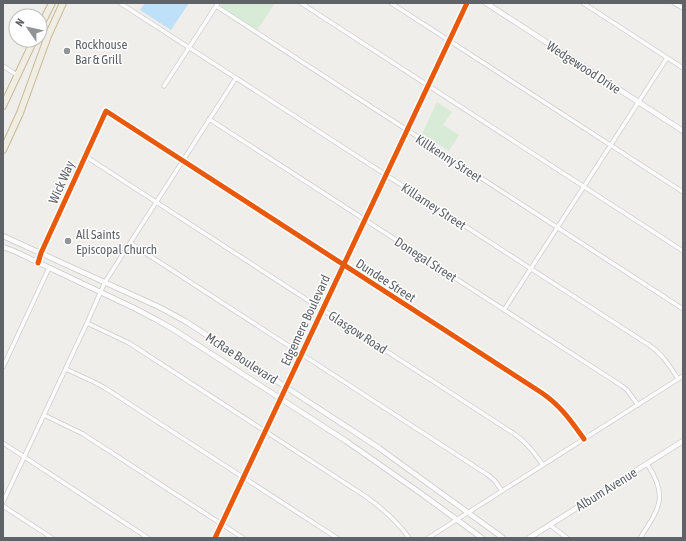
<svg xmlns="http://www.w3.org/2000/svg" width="686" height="541" font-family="'Asap Condensed',sans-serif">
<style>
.green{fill:#d8ebd6}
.water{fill:#bfe0f9}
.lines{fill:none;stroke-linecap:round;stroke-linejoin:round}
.street-casing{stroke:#cbcccc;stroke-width:5}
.secondary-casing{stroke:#cacacb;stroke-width:6}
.highway-casing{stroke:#c8b996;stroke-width:8}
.street{stroke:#fdfcfc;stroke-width:3.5}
.secondary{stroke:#fdfcfc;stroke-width:4.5}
.highway{stroke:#f0ede3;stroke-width:6}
.cycleway-casing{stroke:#fff;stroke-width:8}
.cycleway{stroke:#e8590c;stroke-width:5}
.poi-dot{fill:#919496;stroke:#fff;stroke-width:1.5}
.labels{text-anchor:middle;stroke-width:3;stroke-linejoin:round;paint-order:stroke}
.poi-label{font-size:13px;fill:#5f6368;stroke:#fff;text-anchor:start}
.street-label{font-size:13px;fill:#5f6368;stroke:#fff}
</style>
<rect width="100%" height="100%" fill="#efeeea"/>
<path class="green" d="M222,3h53l-18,27 -35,-22 -1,-3z
M437,102l15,10 -9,13 16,10 -10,16 -27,-17z"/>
<path class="water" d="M145,3h44l-18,27 -31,-20z"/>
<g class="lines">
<g class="street-casing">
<path id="street" d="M120,3l529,342c13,9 21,21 29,34
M301,3l382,248
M391,3l292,189
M583,3l100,65
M674,3l9,5
M216,6l467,303
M3,66l14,9
M164,86l54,-83
M209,119l413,267 5,4 11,15
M85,156l431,279c12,9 19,19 27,30
M130,243l358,232 7,6 7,10
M38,263l3,-10 65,-142 436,282c19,13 29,28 42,46
M504,310l163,-252
M87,323l42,20 236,153c17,12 32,25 44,42
M3,367l46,-99
M66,369l30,14 9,5 232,150
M44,415l39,19 160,104
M3,443l145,95
M3,502l84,-179 18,-41 131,-204
M3,506l49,32
M550,525l17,13
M428,538l255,-162
M640,538c19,-29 29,-42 7,-74"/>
</g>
<g class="secondary-casing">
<path id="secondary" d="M486,3l197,128
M3,236l156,71 26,14 194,127 124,90
M3,247l11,4 120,57 23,12 19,11 170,110 73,51 63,46
M215,538l252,-535
M529,538l154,-97"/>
</g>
<g class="highway-casing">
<path id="highway" d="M40,27l12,-24
M3,106l31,-66
M3,150l17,-37 28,-77 15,-33"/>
</g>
<use href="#street" class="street"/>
<use href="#secondary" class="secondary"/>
<use href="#highway" class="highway"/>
<g class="cycleway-casing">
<path id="cycleway" d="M38,263l3,-10 65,-142 436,282c19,13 29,28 42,46
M215,538l252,-535"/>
</g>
<use href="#cycleway" class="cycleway"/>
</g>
<g class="poi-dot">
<circle cx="67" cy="51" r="4"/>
<circle cx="68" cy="241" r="4"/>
</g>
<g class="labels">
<g class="poi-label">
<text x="75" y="49">Rockhouse<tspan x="75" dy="15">Bar &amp; Grill</tspan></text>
<text x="76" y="239">All Saints<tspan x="76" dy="15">Episcopal Church</tspan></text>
</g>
<g class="street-label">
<text transform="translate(584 67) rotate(33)" y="5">Wedgewood Drive</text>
<text transform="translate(449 158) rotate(33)" y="5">Killkenny Street</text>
<text transform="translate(61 182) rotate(-66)" y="5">Wick Way</text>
<text transform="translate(434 206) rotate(33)" y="5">Killarney Street</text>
<text transform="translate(426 259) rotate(33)" y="5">Donegal Street</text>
<text transform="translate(386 280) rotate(33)" y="5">Dundee Street</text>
<text transform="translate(305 320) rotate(-65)" y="5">Edgemere Boulevard</text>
<text transform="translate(358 332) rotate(33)" y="5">Glasgow Road</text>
<text transform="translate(242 358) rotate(33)" y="5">McRae Boulevard</text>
<text transform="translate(606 489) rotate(-32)" y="5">Album Avenue</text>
</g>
</g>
<rect width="686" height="541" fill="none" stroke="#5f6368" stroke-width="8"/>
<g transform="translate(28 28) rotate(304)"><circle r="19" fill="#ffffff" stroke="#bfc1c3"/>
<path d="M0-3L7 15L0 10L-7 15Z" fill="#919496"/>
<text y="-6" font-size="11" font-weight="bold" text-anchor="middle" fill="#5f6368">N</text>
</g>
</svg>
